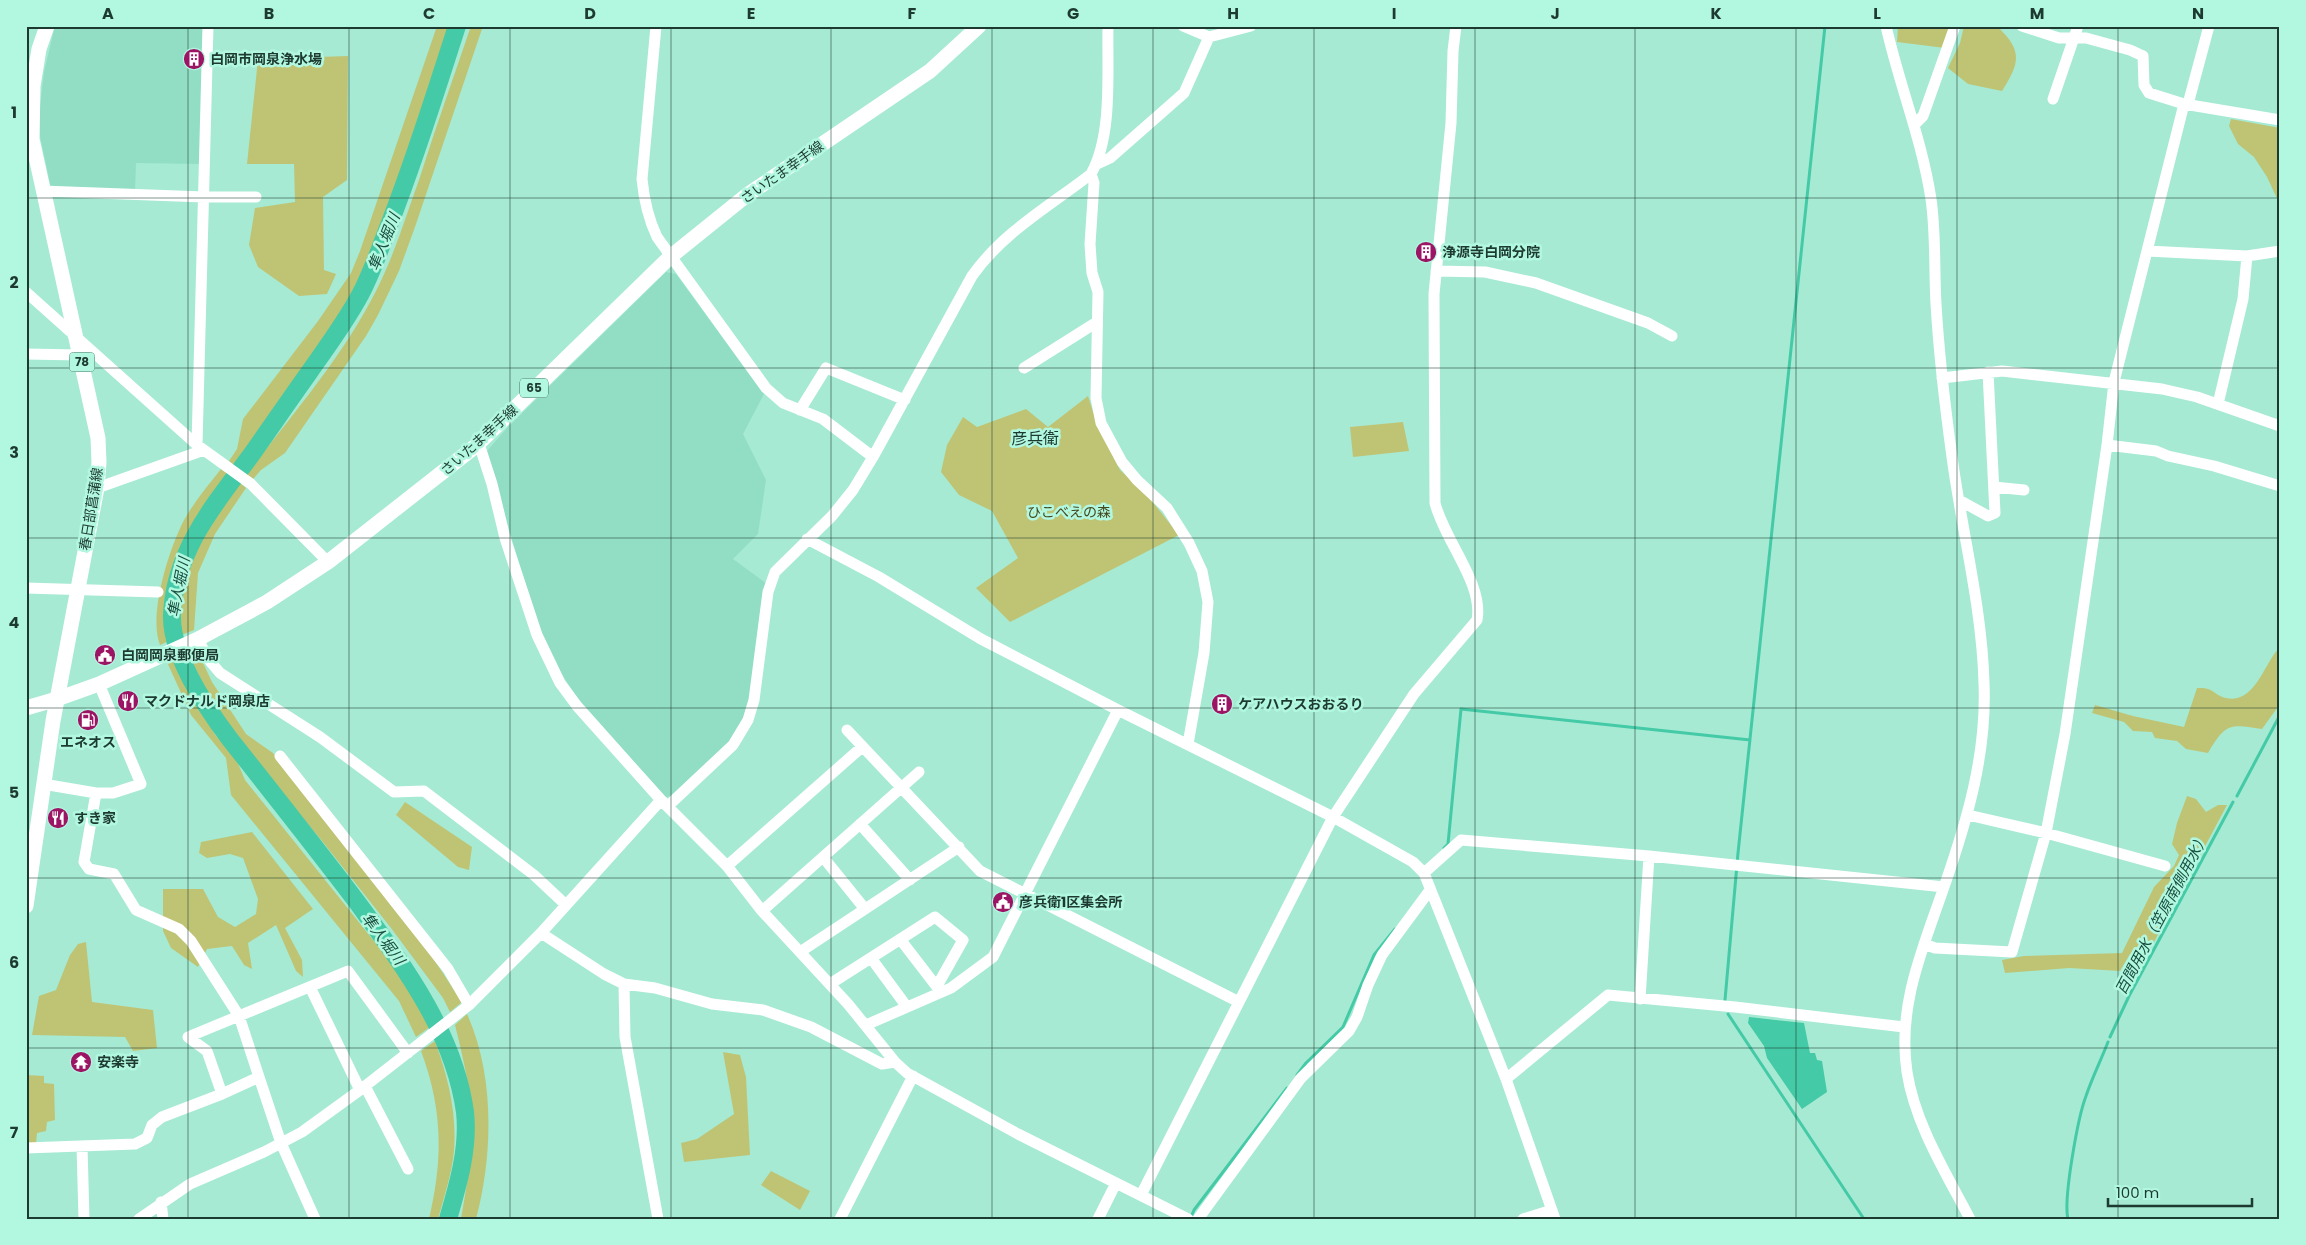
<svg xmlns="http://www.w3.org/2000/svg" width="2306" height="1245" font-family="Poppins,'Noto Sans JP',sans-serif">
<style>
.built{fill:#92dec5}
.green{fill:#bfc475}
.water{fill:#44caa6}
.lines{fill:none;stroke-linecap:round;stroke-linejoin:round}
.stream{stroke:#44caa6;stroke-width:3}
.river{stroke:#44caa6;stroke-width:18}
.minor{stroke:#fff;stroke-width:11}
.major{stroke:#fff;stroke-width:15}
.grid{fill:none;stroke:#1d3a31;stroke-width:1;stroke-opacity:0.55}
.labels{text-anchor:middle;stroke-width:5;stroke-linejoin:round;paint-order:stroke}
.shield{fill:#b2f7e0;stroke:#4a7366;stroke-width:1}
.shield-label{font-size:12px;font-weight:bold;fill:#1d3a31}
.poi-label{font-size:14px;font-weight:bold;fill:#1d3a31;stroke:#b2f7e0;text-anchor:start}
.street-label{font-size:14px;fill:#1d3a31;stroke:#b2f7e0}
.park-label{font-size:14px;fill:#45471c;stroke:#b2f7e0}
.water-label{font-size:15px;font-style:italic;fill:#184f3f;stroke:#b2f7e0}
.quarter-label{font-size:16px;fill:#1d3a31;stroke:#b2f7e0}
.neatline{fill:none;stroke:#1d3a31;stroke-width:2}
.grid-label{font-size:16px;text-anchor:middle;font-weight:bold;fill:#1d3a31}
</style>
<rect width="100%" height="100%" fill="#a6ead3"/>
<path class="built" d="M55,26h148l-2,138 -65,-1 -1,28 -84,-3 -11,-52 -1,-23 5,-41z
M666,272l10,2 88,120 -21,40 23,46 -8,54 -25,25 34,25 -16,117 -7,18 -14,22 -59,55 -5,1 -83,-91 -32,-48 -17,-45 -48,-161 22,-25z"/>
<path class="green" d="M437,26h13l-76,221 -31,63 -108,156 -6,-5 8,-12 6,-30 75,-98 33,-48 9,-22z
M471,26h12l-68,201 -16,44 -21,44 -12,21 -81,117 -24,17 -8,9 -7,-4c45,-59 95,-116 129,-182 19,-37 31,-77 45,-116 16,-51 34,-101 51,-151z
M1898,26h54l-7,22 -48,-6z
M1964,26h33c26,25 23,36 5,65l-34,-7 -20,-16 12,-25z
M348,56l-1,124 -24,17 1,73 12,4 -9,20 -28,2 -41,-29 -9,-22 6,-37 40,-6 -1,-38h-47l11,-105z
M2231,119l49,9v77l-13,-28 -13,-20 -16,-13 -9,-18z
M1088,396l8,25 24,49 27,25 32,40 -169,87 -34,-34 42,-30 -26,-47 -33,-16 -18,-23 6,-27 16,-28 14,10 49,-18 22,18z
M1403,422l6,29 -56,6 -3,-30z
M221,469l8,5c-27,40 -54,78 -60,128 -2,14 -3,26 0,39l-9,4c-11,-27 6,-85 18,-112 9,-23 28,-45 43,-64z
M239,482l7,6 -31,46 -17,39 -4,57 -15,6c-11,-38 15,-97 38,-127 7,-10 16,-16 22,-27z
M2280,647v57l-18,25c-33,-5 -36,-6 -54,24l-22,-4 -9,-8 -22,-3 -3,-6 -19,-1 -9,-9 -32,-9 3,-8 38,11 51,11 13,-39c18,-1 16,7 29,10 29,7 39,-37 54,-51z
M197,650l15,32 34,52 27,19 144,181 45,68 -12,10 -7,-14 -52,-70 -69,-87 -90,-107 -20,-31 -24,-50z
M177,658l17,41 22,37 18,18 11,26 165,206 20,41 -14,10 -17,-36 -168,-206 -5,-37 -35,-43 -24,-53z
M2187,796l9,3 10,13 12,-7h9l-81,152 -16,-3 -10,17 -51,-3 -64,5 -3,-13 22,-4 98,-3 32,-66 20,-21 5,-11 -7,-11 5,-21z
M405,802l67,45 -3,23 -11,-3 -62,-52z
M252,832l61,77 -28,19 17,32 1,17 -7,-6 -20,-46 -28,18 4,26 -8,-4 -12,-19 -25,3 -9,18 -27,-19 -8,-17v-42h40l15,28 17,10 21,-13 2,-15 -15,-41 -13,-4 -23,4 -8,-5 2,-11z
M86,942l6,60 61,8 4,38 -24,3 -8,-14 -93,-2 7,-39 17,-6 14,-35 8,-11z
M467,1014c28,62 26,141 9,205h-15c6,-35 13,-72 10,-107 -2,-30 -9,-59 -16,-87z
M435,1041c13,36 22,72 19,110 -2,22 -10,46 -16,68h-9c14,-60 14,-109 -8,-168z
M723,1052l17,3 6,22 4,78 -66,7 -3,-19 16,-4 37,-25z
M26,1075l18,1v7l10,1 1,36 -8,2 -1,9 -9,2 -1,11h-10z
M771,1171l39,20 -10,19 -39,-25z"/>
<path class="water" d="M1749,1017l55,6 6,30h5l2,7 5,1 5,31 -25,17 -35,-51 -3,-12 -16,-23z"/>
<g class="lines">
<path class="stream" d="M2237,796l43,-81
M1444,848l4,-4 13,-135 289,31
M1725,1000l13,-147 87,-827
M1728,1014l136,205
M2110,1037l19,-41 104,-194
M1297,1075l9,-12 37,-36 31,-72 21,-26
M1191,1217l3,-7 93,-122
M2068,1219c-5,-20 10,-102 18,-123 6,-18 15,-36 22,-54"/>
<path class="river" d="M448,1219c10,-34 21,-71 17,-107 -11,-80 -62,-147 -108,-210 -37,-49 -75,-97 -113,-145 -28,-34 -74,-98 -72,-143 3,-63 41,-108 77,-156 20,-28 39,-56 59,-84 18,-26 37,-51 52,-79 13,-24 21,-50 31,-75 25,-64 45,-129 66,-194"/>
<path class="minor" d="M656,26l-14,153c2,21 6,39 15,58l109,151 17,15 40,16 50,38
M1183,26l26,11 42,-11
M1886,26c13,58 36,114 45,173 5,35 3,70 5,105 3,51 9,102 16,153 10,75 30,150 32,226 3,71 -17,138 -40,204 -21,61 -47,119 -37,185 8,52 39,101 63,147
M2022,26l37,12h27l44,12 13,6 1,29 5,8 35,11 96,16
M2053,99l25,-73
M2188,104l21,-78
M1914,125l9,-9 32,-90
M1097,164l13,-6 74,-65 25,-56
M1091,174l3,9 -4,61 2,29 6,19 -2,106 5,25 21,39 15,18 30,28 22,35 13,28 6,31 -4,51 -16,91
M42,191l162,6h52
M2147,251l100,5 33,-5
M1436,271l49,1 51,11 112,40 24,13
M26,292l171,153 54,39 77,78
M26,354l54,1
M1024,368l73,-46
M1942,378l60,-7 160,18 35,8 83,29
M2218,404l25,-105 4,-43
M800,410l26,-42 79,32
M197,445l11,-419
M477,445l4,5 11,34 13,54 32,97 23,48 17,23 84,94 66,66 35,45 86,93 47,58 12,11 111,61 170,85
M2107,445l49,6 12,5 46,10 66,20
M1994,487l30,3
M97,488l107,-38
M1959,500l29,16 7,-3 -7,-141
M807,539l72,38 102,62 137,71 215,107 80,45 11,11 82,206 49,140
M26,588l132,4
M198,639l11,21 11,13 100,64 74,55 30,-1 110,84 32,30
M847,730l133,141 259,131
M280,756l168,213 21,36
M43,784l53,9h17l28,-9 -42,-100
M96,793l-12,69 5,7 25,5 22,36 43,19 12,12 48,75 20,61
M668,806l65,-61 15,-25 6,-20 14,-108 7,-20 57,-56 21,-26 20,-33 99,-181c31,-44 78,-70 119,-102 22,-39 16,-103 17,-148
M1968,815l78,18 119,33
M860,824l50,56
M823,857l42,52
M727,866l135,-119
M1424,873l37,-33 188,16 295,31
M762,911l157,-139
M541,933l63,41 20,10 31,4 57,16 51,6 48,17 71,37 13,-2
M900,939l40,52
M1924,944l11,4 77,4 34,-119 19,-99 42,-289 7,-63 70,-278
M800,952l159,-105
M871,958l36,49
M624,984l1,53 33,182
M830,984l105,-67 28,23 -26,46
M310,987l50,103
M1640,999l9,-143
M866,1025l85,-37 42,-31 125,-247
M1506,1079l102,-84 127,12 169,20
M365,1086l43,83
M82,1146l2,73
M26,1148l109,-4 12,-6 5,-13 10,-8 60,-23
M1141,1195l192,-378 81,-123 63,-74c7,-36 -33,-80 -42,-117l-1,-209 17,-171 2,-72 3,-25
M161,1202l2,17
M139,1219l51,-35 74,-32 38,-20 58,-42 109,-85 72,-72 120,-133
M315,1219l-34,-76 -22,-66 -37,17 -15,-43 -19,-14 160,-66 60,82
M840,1219l73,-143
M1098,1219l18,-36
M1198,1219l103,-141 48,-47 8,-14 11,-32 14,-30 48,-65
M1523,1219l29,-9"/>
<path class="major" d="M26,708l31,-9 42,-15 99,-45 69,-37 61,-40 149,-117 193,-188 77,-62 183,-124 49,-45
M26,906l27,-185 44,-233 2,-26 -1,-24 -66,-299 1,-53 6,-37 8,-23"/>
</g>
<path class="grid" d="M188,26v1193M349,26v1193M510,26v1193M671,26v1193M831,26v1193M992,26v1193M1153,26v1193M1314,26v1193M1475,26v1193M1635,26v1193M1796,26v1193M1957,26v1193M2118,26v1193M26,198h2254M26,368h2254M26,538h2254M26,708h2254M26,878h2254M26,1048h2254"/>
<defs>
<g id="building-disc" transform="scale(1.125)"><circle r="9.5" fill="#9c1565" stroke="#b2f7e0"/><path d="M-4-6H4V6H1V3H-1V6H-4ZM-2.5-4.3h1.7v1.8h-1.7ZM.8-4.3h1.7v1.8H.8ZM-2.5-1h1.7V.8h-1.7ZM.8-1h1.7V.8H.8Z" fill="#fff"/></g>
<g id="civic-disc" transform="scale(1.125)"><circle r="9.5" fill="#9c1565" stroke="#b2f7e0"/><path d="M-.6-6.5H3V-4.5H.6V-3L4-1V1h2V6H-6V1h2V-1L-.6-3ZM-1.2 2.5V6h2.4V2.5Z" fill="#fff"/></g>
<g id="restaurant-disc" transform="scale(1.125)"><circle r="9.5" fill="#9c1565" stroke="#b2f7e0"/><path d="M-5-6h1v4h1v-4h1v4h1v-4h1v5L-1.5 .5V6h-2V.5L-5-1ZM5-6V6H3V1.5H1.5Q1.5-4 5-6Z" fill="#fff"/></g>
<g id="fuel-disc" transform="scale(1.125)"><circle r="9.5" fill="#9c1565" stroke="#b2f7e0"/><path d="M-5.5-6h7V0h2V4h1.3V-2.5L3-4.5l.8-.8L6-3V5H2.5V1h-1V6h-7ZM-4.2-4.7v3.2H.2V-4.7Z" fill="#fff"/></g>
<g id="temple-disc" transform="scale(1.125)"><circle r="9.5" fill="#9c1565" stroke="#b2f7e0"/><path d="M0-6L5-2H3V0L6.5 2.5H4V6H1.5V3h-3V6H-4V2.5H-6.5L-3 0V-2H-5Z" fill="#fff"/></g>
</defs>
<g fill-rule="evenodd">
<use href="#building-disc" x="194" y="59"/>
<use href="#building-disc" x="1426" y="252"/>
<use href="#civic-disc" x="105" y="655"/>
<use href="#restaurant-disc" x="128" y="701"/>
<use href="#building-disc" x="1222" y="704"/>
<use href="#fuel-disc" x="88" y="720"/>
<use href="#restaurant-disc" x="58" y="818"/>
<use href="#civic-disc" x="1003" y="902"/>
<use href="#temple-disc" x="81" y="1062"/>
</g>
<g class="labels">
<g class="shield">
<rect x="69.5" y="352.5" width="25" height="19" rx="4"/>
<rect x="520" y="378.5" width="28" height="19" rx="4"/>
</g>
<g class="shield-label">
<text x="82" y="366">78</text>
<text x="534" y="392">65</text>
</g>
<g class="poi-label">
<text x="210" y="64">白岡市岡泉浄水場</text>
<text x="1442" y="257">浄源寺白岡分院</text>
<text x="121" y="660">白岡岡泉郵便局</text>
<text x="144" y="706">マクドナルド岡泉店</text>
<text x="1238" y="709">ケアハウスおおるり</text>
<text x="88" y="747" text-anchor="middle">エネオス</text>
<text x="74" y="823">すき家</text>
<text x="1019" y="907">彦兵衛1区集会所</text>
<text x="97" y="1067">安楽寺</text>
</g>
<g class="street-label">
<text transform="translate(782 172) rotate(-35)" y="5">さいたま幸手線</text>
<text transform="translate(479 440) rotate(-42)" y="5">さいたま幸手線</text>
<text transform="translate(91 509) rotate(-81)" y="5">春日部菖蒲線</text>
</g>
<g class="park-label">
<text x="1069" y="517">ひこべえの森</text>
</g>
<g class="water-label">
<text transform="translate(384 242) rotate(-68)" y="5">隼人堀川</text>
<text transform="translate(179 587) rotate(-79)" y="5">隼人堀川</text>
<text transform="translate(2162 914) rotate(-62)" y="5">百間用水（笠原南側用水）</text>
<text transform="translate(383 939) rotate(53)" y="5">隼人堀川</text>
</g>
<g class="quarter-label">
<text x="1035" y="444">彦兵衛</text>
</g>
</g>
<rect width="2306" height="1245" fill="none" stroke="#b2f7e0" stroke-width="55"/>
<path d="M2108 1198v8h144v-8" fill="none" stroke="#1d3a31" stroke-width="2.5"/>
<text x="2116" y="1198" font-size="15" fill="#1d3a31" stroke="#b2f7e0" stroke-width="4" paint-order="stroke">100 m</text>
<rect x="28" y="28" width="2250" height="1190" class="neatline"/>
<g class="grid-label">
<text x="108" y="19">A</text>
<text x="269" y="19">B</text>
<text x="429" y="19">C</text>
<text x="590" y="19">D</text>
<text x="751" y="19">E</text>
<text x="912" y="19">F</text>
<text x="1073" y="19">G</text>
<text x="1233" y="19">H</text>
<text x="1394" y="19">I</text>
<text x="1555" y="19">J</text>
<text x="1716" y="19">K</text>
<text x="1877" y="19">L</text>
<text x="2037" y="19">M</text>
<text x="2198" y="19">N</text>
<text x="14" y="118">1</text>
<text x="14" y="288">2</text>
<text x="14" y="458">3</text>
<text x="14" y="628">4</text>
<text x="14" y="798">5</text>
<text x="14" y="968">6</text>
<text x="14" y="1138">7</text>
</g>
</svg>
